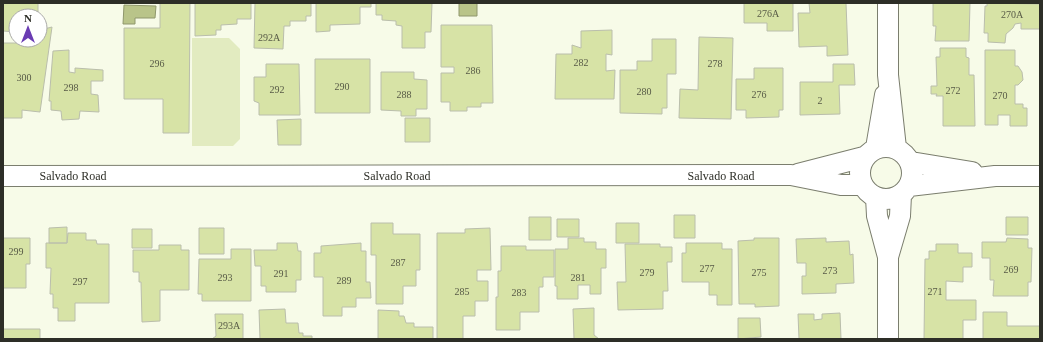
<svg xmlns="http://www.w3.org/2000/svg" width="1043" height="342" font-family="'Times New Roman',serif">
<style>
.green{fill:#e2ebc0}
.water{fill:#b9c489;stroke:#8f976c}
.building{fill:#d7e3a6;stroke:#babeac}
.lines{fill:none;stroke-linecap:round;stroke-linejoin:round}
.minor-casing{stroke:#7b7e6e;stroke-width:22}
.minor{stroke:#fff;stroke-width:20}
.labels{text-anchor:middle;stroke-width:3;stroke-linejoin:round;paint-order:stroke}
.number-label{font-size:10px;fill:#585b47}
.street-label{font-size:12px;fill:#2d2e27;stroke:#fff}
</style>
<rect width="100%" height="100%" fill="#f7fbe8"/>
<path class="green" d="M192,38h37l11,11v90l-7,7h-41z"/>
<path class="water" d="M459,3h18v13h-18z
M124,5l32,1 -1,12h-20v6h-12z"/>
<path class="building" d="M3,3h35v13h-22v16l-13,-1z
M160,3h30l-1,130h-26v-34h-39v-71h36z
M195,3h56v16h-14v5l-16,1v5h-5v5l-21,1z
M255,3h56v13h-5v5h-16v5h-6l-1,23 -29,-1z
M316,3h55v4h-11v17l-30,1v6l-14,1z
M376,3h56l-1,29h-6v16h-23v-22l-6,-1v-4l-14,-1v-5h-6z
M744,3h49v28h-26v-8h-23z
M809,3h37l2,52 -21,1v-10l-28,1 -1,-34h12z
M933,3h37l-1,38h-34l1,-15h-3z
M987,3l53,1v25h-19v-6l-6,1 -2,4 -7,6 -1,9 -17,-1v-9h-4l1,-27h2z
M441,25h51l1,78h-12v4h-14v4h-17v-9h-9v-29h13v-6h-13z
M52,27l-12,85 -18,-2v8h-19v-75h16l1,-3h20v-10z
M612,30v25l-6,-1v17l9,-1 -1,29h-59l1,-45h16v-9l9,3v-17z
M699,37l34,1 -2,81 -52,-1 1,-29 18,1z
M652,39h24v35h-9v34h-5v6l-42,-1v-43h17v-9h15z
M940,48h26v9l3,1v17h5l1,51h-32v-30h-7l1,-2h-6v-8h6l-1,-29h4z
M69,50v22l6,1v-5l28,2v11h-12v13l7,1 1,17 -19,-1 -1,8 -17,1 -1,-9 -10,-1v-9h-2l4,-50z
M985,50h30v16h3l4,6 1,8 -5,5h-3v19h8v4h4v18h-17v-11h-12v10h-13z
M315,59h55v54h-55z
M266,64h33l1,51h-41v-12l-5,-2v-24h12z
M833,64h21l1,21h-16l1,29 -40,1v-33h33z
M754,68h29v42h-4v7l-33,1v-8h-10v-31h18z
M381,72h33v7l13,1v29h-11v7h-15v-5l-20,-1z
M405,118h25v24h-25z
M301,119v26h-23l-1,-25z
M674,215h21v23h-21z
M529,217h22v23h-22z
M1006,217h22v18h-22z
M557,219h22v18h-22z
M371,223h22v11h27v36h-4v16h-13v18h-27v-49h-5z
M616,223h23v20h-23z
M67,227v16h-18v-15z
M199,228h25v26h-25z
M490,228l1,42h-14v11h11v20h-13v15h-12v23h-26v-106h28v-4z
M132,229h20v19h-20z
M68,233h18v7h10l1,4h12v59h-34v18h-17v-13h-5v-14h-3l1,-26h-5v-25h21z
M3,238h27v26h-4v24h-23z
M568,238h16v4h12v7h10v19h-5v26h-11v-9h-12v14h-21v-13h-2v-37h13z
M754,238h25v68l-24,1v-3h-16l-1,-63 16,-1z
M826,238v4l23,-1 1,14 3,-1 1,29 -18,1v9l-34,1v-18h4v-13h-9l-1,-24z
M1007,238l21,1v9h4l-1,34h-3v14h-35l1,-16h-4v-22h-8v-16h24z
M277,243h20l1,8h3v29h-5v12h-30v-6h-5v-20h-6l-1,-16h23z
M361,243v8h5v31h4l1,16h-15v9h-14v9h-19v-39h-9v-24h7v-7z
M686,243h36v6h10v56h-15v-10h-8v-13h-27v-29h4z
M625,244h35v3h12v15h-5l1,29h-5v18l-45,1 -1,-28h9z
M936,244h22v9h14v14h-9v15l-17,-1v19h30v20h-13v19h-39l1,-80h4v-8h7z
M159,245h22v5h8v40h-29v31l-18,1 -1,-40h-2v-10h-6v-22h26z
M501,246h25v4h28v27h-11v10h-4v25h-19v18h-24v-33h2v-26h3z
M231,249h20v52h-49v-7h-4l1,-35h32z
M594,308v27l5,4h-25l-1,-30z
M285,309l1,14h12l1,10h4v3h9v3h-52l-1,-29z
M378,310l21,1v5h5l2,7h8v4h19v12h-55z
M983,312h24v14h33v13h-57z
M840,313l1,26h-42l-1,-25h16v6l8,-1v-5z
M215,314h28v25h-31l4,-3z
M738,318h22l1,19 -23,2z
M3,329h37v10h-37z"/>
<g class="lines">
<g class="minor-casing">
<path id="minor" d="M888,3v72l8,73
M860 173a26 26 0 1 1 52 0a26 26 0 1 1-52 0Z
M876,148l9,-53
M911,162l61,10
M798,174l66,-17
M3,176l788,-1 50,10h22
M909,186l86,-10h45
M876,197l1,19 11,41v82
M888,257l12,-41 1,-21"/>
</g>
<use href="#minor" class="minor"/>
</g>
<g class="labels">
<g class="number-label">
<text x="768" y="17">276A</text>
<text x="1012" y="18">270A</text>
<text x="269" y="41">292A</text>
<text x="581" y="66">282</text>
<text x="157" y="67">296</text>
<text x="715" y="67">278</text>
<text x="473" y="74">286</text>
<text x="24" y="81">300</text>
<text x="342" y="90">290</text>
<text x="71" y="91">298</text>
<text x="277" y="93">292</text>
<text x="953" y="94">272</text>
<text x="644" y="95">280</text>
<text x="404" y="98">288</text>
<text x="759" y="98">276</text>
<text x="1000" y="99">270</text>
<text x="820" y="104">2</text>
<text x="16" y="255">299</text>
<text x="398" y="266">287</text>
<text x="707" y="272">277</text>
<text x="1011" y="273">269</text>
<text x="830" y="274">273</text>
<text x="647" y="276">279</text>
<text x="759" y="276">275</text>
<text x="281" y="277">291</text>
<text x="225" y="281">293</text>
<text x="578" y="281">281</text>
<text x="344" y="284">289</text>
<text x="80" y="285">297</text>
<text x="462" y="295">285</text>
<text x="935" y="295">271</text>
<text x="519" y="296">283</text>
<text x="229" y="329">293A</text>
</g>
<g class="street-label">
<text x="73" y="180">Salvado Road</text>
<text x="397" y="180">Salvado Road</text>
<text x="721" y="180">Salvado Road</text>
</g>
</g>
<rect width="1043" height="342" fill="none" stroke="#2d2e27" stroke-width="8"/>
<g transform="translate(28 28)"><circle r="19" fill="#ffffff" stroke="#ababa9"/>
<path d="M0-3L7 15L0 10L-7 15Z" fill="#6a3cb3"/>
<text y="-6" font-size="11" font-weight="bold" text-anchor="middle" fill="#2d2e27">N</text>
</g>
</svg>
